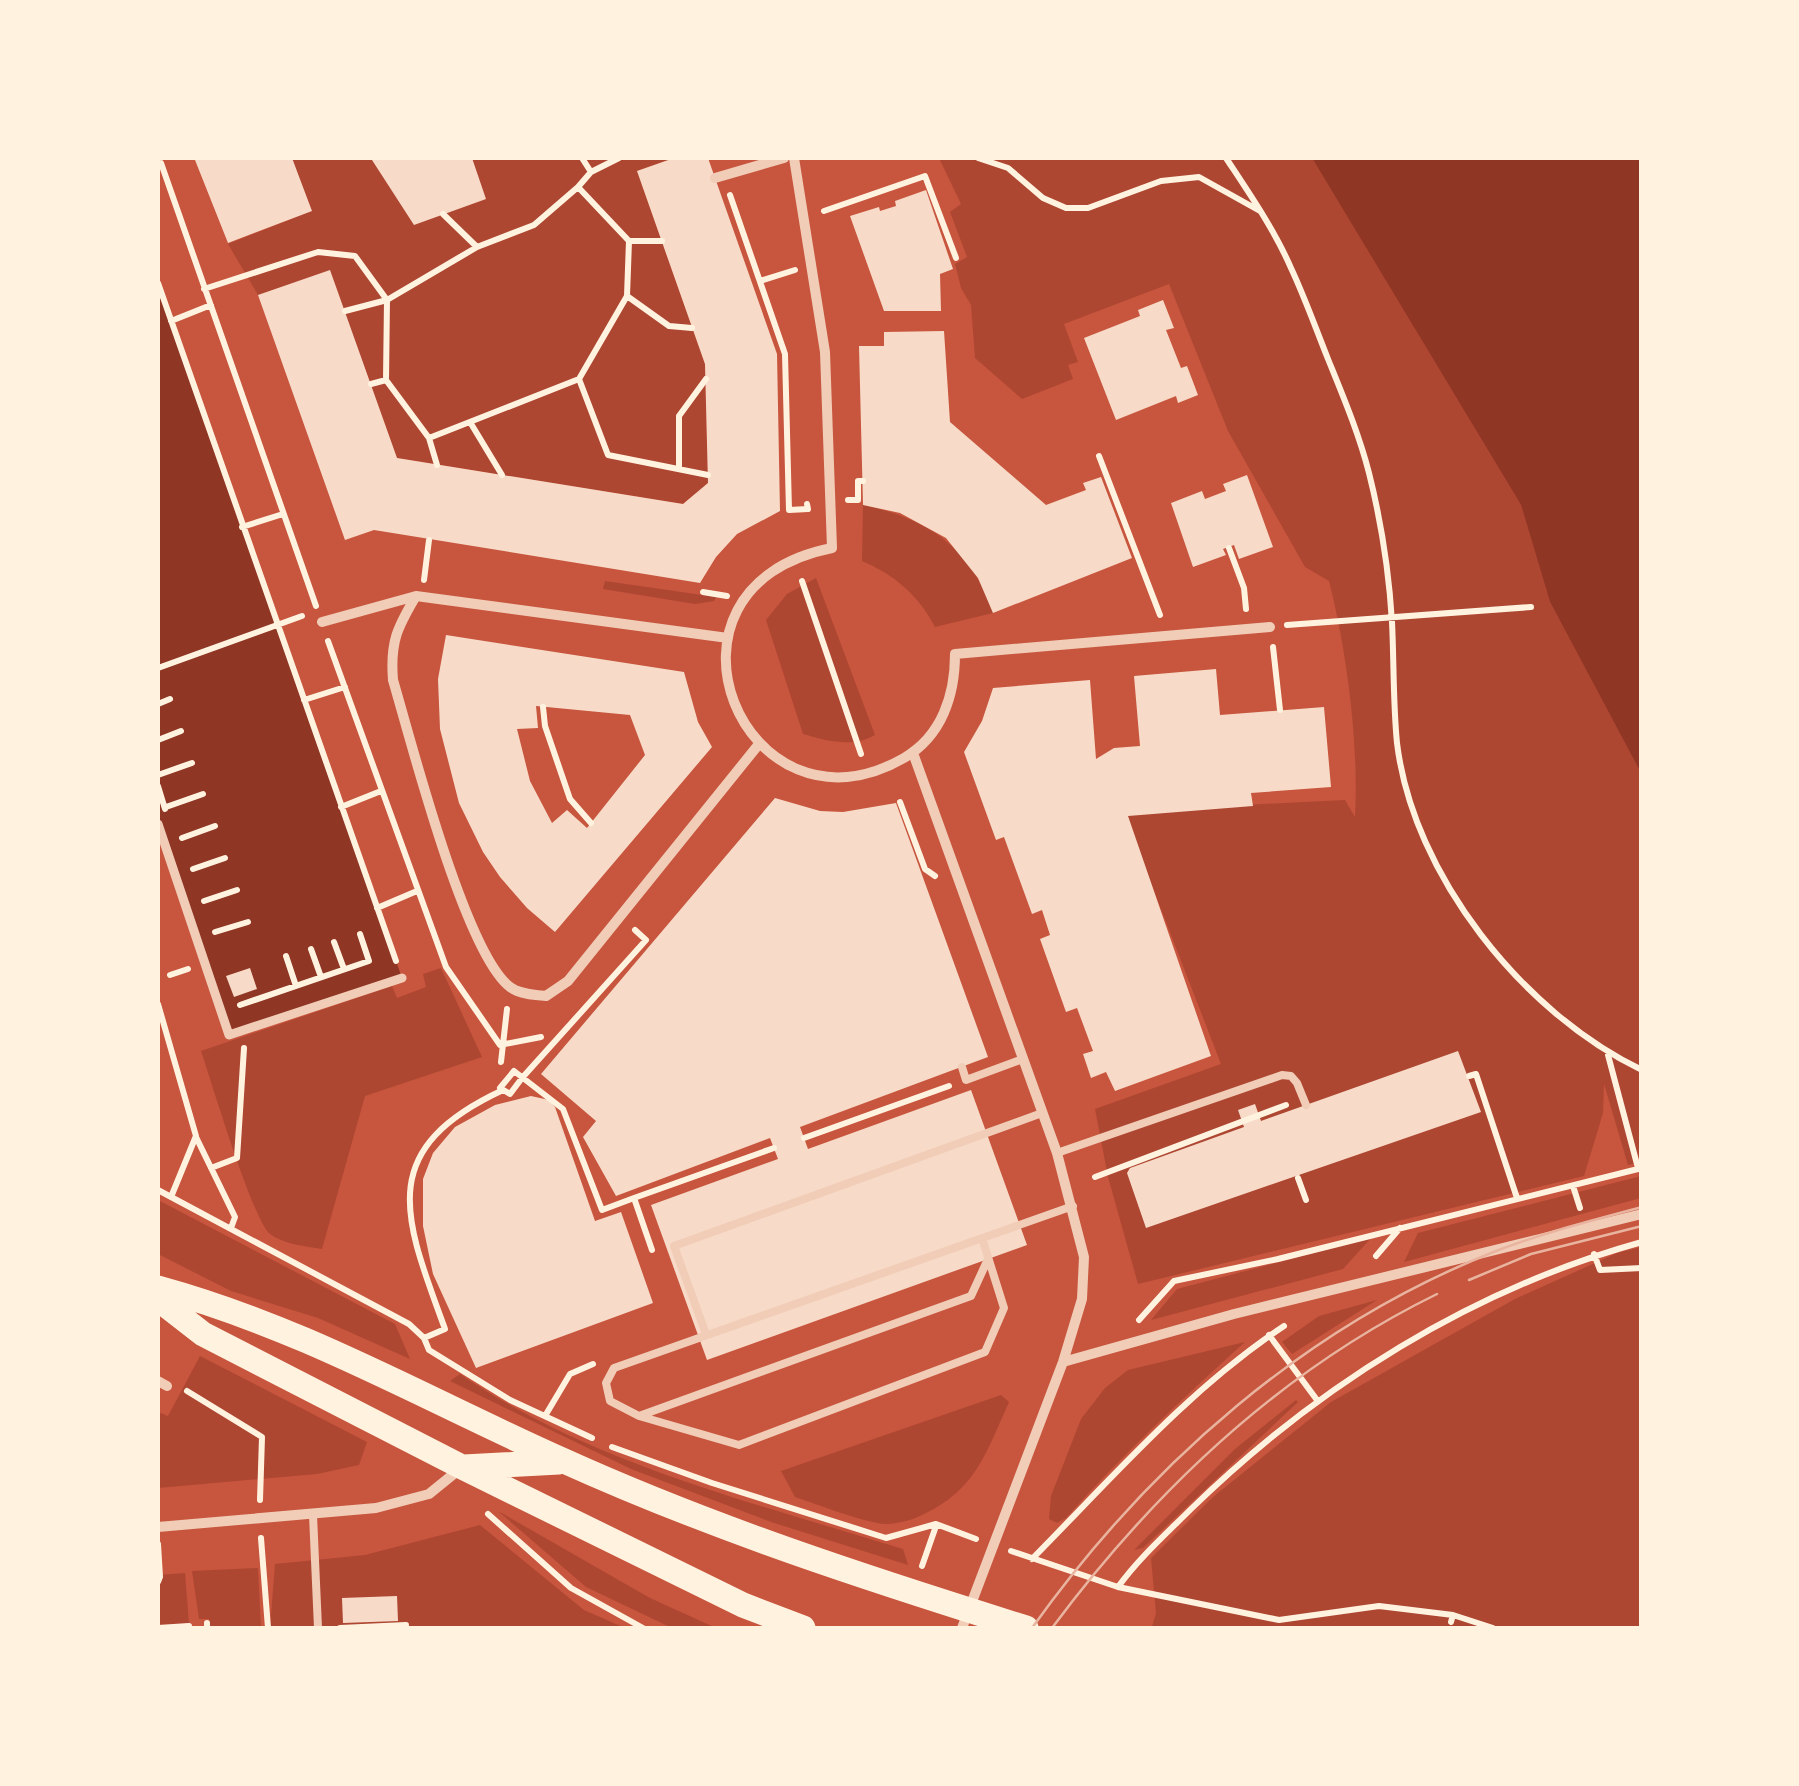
<svg xmlns="http://www.w3.org/2000/svg" width="1799" height="1786" font-family="'Exo 2',sans-serif">
<style>
.green{fill:#ae4732}
.water{fill:#8f3625}
.building{fill:#f7dbc8;fill-rule:evenodd}
.lines{fill:none;stroke-linecap:round;stroke-linejoin:round}
.path{stroke:#fff3e0;stroke-width:6}
.service{stroke:#f1ccb7;stroke-width:8}
.pedestrian{stroke:#f1ccb7;stroke-width:9}
.minor{stroke:#f1ccb7;stroke-width:10}
.primary{stroke:#fff3e0;stroke-width:25}
.tram{stroke:#e9b49f;stroke-width:2.5}
</style>
<rect width="100%" height="100%" fill="#c8553d"/>
<path class="green" d="M292,158h382l-37,13 68,193 3,119 -25,21 -286,-46 -67,-187 -72,24 -30,-51 83,-33z
M939,158h373l209,347 29,97 91,171v389l-13,3 -24,-81 -1,29 -19,63 -446,108 -30,-107 -13,-68 126,-45 -98,-253 222,-11 10,17c4,-73 -8,-165 -26,-236l-24,-14 -77,-136 -59,-147 -105,40 14,38 -10,3 5,14 -51,20 -47,-41 -4,-53 -10,-17 -6,-24 12,-7 -17,-45 11,-8z
M863,505c66,14 108,43 130,108l-58,14c-16,-31 -40,-52 -73,-66z
M816,578l59,157c-23,13 -48,6 -72,-1l-37,-114 21,-26z
M605,581l111,16 -2,4 -19,3 -92,-15z
M441,968l41,89 -117,39 -43,153c-17,-3 -37,-4 -52,-15 -17,-13 -59,-154 -69,-183l191,-65 5,12 29,-11 -3,-13z
M1641,1176v22l-237,64 14,-29z
M158,1200l237,124 15,35 -92,-41 -87,-27 -73,-37z
M1371,1238l-28,31 -192,51 26,-31z
M1641,1247v381l-489,-1 4,-14 -5,-55 62,-61 118,-95 184,-103 102,-46z
M1377,1300l-85,54 -10,-12 37,-26z
M1245,1342c-62,56 -123,113 -179,176l-9,5 -8,-4 2,-23 30,-77 24,-31 23,-18z
M200,1356l167,86 -8,23 -42,9 -159,14v-76l10,4z
M460,1374c132,90 292,128 443,175l5,16 -137,-43 -140,-53 -181,-88z
M1001,1395l8,7c-23,51 -33,88 -87,113 -12,6 -32,11 -45,8 -28,-6 -55,-17 -82,-26l-14,-26z
M1296,1400l2,2 -155,146 -9,2 101,-101z
M498,1511l152,87 66,30h-44l-86,-41z
M480,1525l104,85 41,18h-355l5,-64 90,-9z
M258,1568l3,60h-52v-9h-10l-7,-48z
M185,1573l4,50 -31,5v-53z"/>
<path class="water" d="M1312,158h329v615l-91,-171 -29,-97z
M158,283l244,695 -173,57 -71,-211z"/>
<path class="building" d="M200,158h92l20,53 -84,32 -33,-83z
M377,158h95l14,41 -72,26 -42,-65z
M674,158h34l69,196 3,157 -43,23 -21,23 -16,26 -326,-53 -29,10 -87,-245 72,-25 67,188 286,46 25,-21 -3,-119 -68,-193z
M926,190l27,79 -13,5 1,37h-57l-34,-95 29,-9 1,4 16,-5 -1,-5z
M1163,300l11,28 -8,2 15,38 6,-2 11,29 -20,8 -2,-7 -60,24 -32,-82 56,-22 -2,-6z
M944,331l6,91 96,83 40,-15 -3,-7 18,-6 31,81 -139,55 -15,-35 -32,-40 -46,-25 -37,-8 -4,-159h25v-14z
M1247,475l26,72 -34,12 -5,-14 -11,4 3,6 -33,12 -22,-64 31,-12 3,8 21,-8 -3,-7z
M446,635l238,37 14,50 14,25 -157,185 -28,-24 -27,-31 -17,-25 -24,-49 -19,-74 -2,-50zM536,706l94,9 15,40 -58,73 -20,-18 -15,13 -22,-42 -13,-52 21,-1z
M1216,669l4,46 104,-8 7,80 -80,6 2,13 -125,10 83,240 -96,35 -9,-19 -15,6 -8,-24 10,-3 -16,-43 -11,4 -26,-73 10,-4 -8,-25 -10,4 -28,-77 -8,3 -32,-88 18,-31 11,-33 97,-8 6,79 18,-11 26,-2 -6,-70z
M775,798l45,13 23,1 53,-9 92,254 -188,70 8,22 163,-59 56,155 -320,115 -56,-155 127,-46 -8,-21 -154,58 -33,-59 13,-16 -55,-47z
M250,968l7,21 -23,8 -8,-21z
M1458,1051l23,61 -335,116 -19,-55 3,-5 114,-41 -6,-17 17,-6 6,17z
M531,1096l18,4 6,7 40,114 26,-9 32,91 -177,65 -43,-94 -10,-48v-47l10,-26 22,-26 40,-22z
M397,1596l1,25 -55,2 -1,-25z"/>
<g class="lines">
<path class="path" d="M582,158l9,14
M978,158l30,10 35,30 23,10h22l73,-27 38,-4 61,34
M1226,158c23,35 48,71 65,110 14,30 25,61 37,91 15,37 31,75 41,114 12,48 20,99 23,149 2,40 1,81 5,121 16,132 126,270 245,327
M161,163l155,443
M578,187l13,-15 28,-14
M730,195l55,159 4,156 19,-1 -1,-5
M824,211l101,-35 31,82
M443,214l34,33
M629,241h33
M760,281l35,-11
M158,283l238,678
M204,289l114,-37 37,4 32,44 -1,80 43,58 150,-59 48,-83 2,-55 -51,-54 -44,38 -57,22 -90,53 -42,11
M627,296l42,30 23,2
M171,321l40,-16
M579,379l29,76 100,20
M371,384l15,-4
M470,422l32,53
M429,438l8,27
M1099,456l61,159
M679,469v-53l27,-37
M848,500h10v-19h5
M242,527l41,-13
M1229,548l15,40 2,21
M424,580l5,-40
M802,581l59,173
M703,592l24,4
M1287,625l244,-18
M328,641l118,326 54,78 41,-8
M1273,647l7,63
M158,668l144,-52
M304,700l41,-13
M158,704l12,-5
M543,707l2,19 25,73 21,24
M158,740l23,-9
M158,775l34,-12
M158,786l7,23
M900,802l25,67 10,7
M166,807l37,-13
M341,807l40,-16
M182,838l33,-12
M193,869l32,-11
M204,901l33,-11
M377,908l40,-17
M215,932l33,-10
M334,942l10,27
M311,949l10,28
M286,956l10,30
M170,975l18,-6
M158,1004l38,132 -25,61
M240,1005l129,-44 -9,-27
M1608,1055l30,113
M501,1062l6,-53
M1469,1076l7,-2 41,124
M196,1137l39,80 -4,11
M804,1138l145,-52
M211,1168l26,-10 7,-110
M1095,1177l191,-72
M1298,1178l8,22
M1573,1186l7,22
M158,1190l251,134 15,14 5,12 81,50 82,38
M634,1198l-32,12 -39,-101 -49,-38 -14,17 10,6 12,-16 124,-138 -11,-10
M652,1250l-18,-52 140,-50
M1594,1254l6,16 42,-2
M1376,1256l24,-28
M1139,1320l35,-39 104,-22 364,-91
M1269,1335l48,65
M424,1338l21,-9c-41,-112 -71,-179 58,-239
M187,1391l75,46 -2,63
M545,1416l25,-42 23,-10
M612,1447l100,36 174,55 50,-14 40,15
M488,1514l83,74 72,40
M261,1538l7,90
M1011,1551l107,36 161,33 100,-14 74,9 -2,7
M1032,1559c81,-82 156,-169 252,-233
M922,1566l14,-40
M158,1582l2,-5 -2,-33
M1118,1587c21,-29 48,-53 73,-78 126,-123 281,-220 451,-267
M1453,1615l40,13
M158,1628l31,-2
M207,1628v-5
M340,1628l66,-3"/>
<path class="service" d="M962,1067l4,13 57,-21
M1057,1153l225,-78 9,1 6,7 9,22
M982,1238l22,70 -19,44 -246,93 -100,-29 -29,-15 -4,-18 8,-15 459,-162
M706,1334l-32,-88 368,-133
M639,1416l332,-120 17,-37
M313,1515l5,113"/>
<path class="pedestrian" d="M158,824l71,211 173,-57"/>
<path class="minor" d="M794,158l31,194 7,196c-198,39 -87,302 72,210 38,-22 51,-63 51,-104l315,-27
M715,178l69,-20
M416,596c-19,32 -26,46 -23,84 18,61 72,273 117,307 9,7 25,8 36,9l22,-15 191,-237
M322,622l94,-26 312,42
M913,753l144,400 27,104 -2,42 -19,63 -101,266
M1063,1362l171,-48 408,-100
M158,1381l9,5
M158,1527l218,-19 53,-14 32,-26"/>
<path class="primary" d="M158,1288c146,40 267,111 404,172 150,68 307,119 464,168
M158,1299l45,35 259,133 281,138 60,23
M464,1467l95,-5"/>
<path class="tram" d="M1469,1280l62,-26 111,-28
M1032,1628c117,-164 275,-303 464,-377 47,-18 97,-31 146,-44
M1052,1628c102,-137 230,-258 385,-334"/>
</g>
<rect width="1799" height="1786" fill="none" stroke="#fff3e0" stroke-width="320"/>
</svg>
